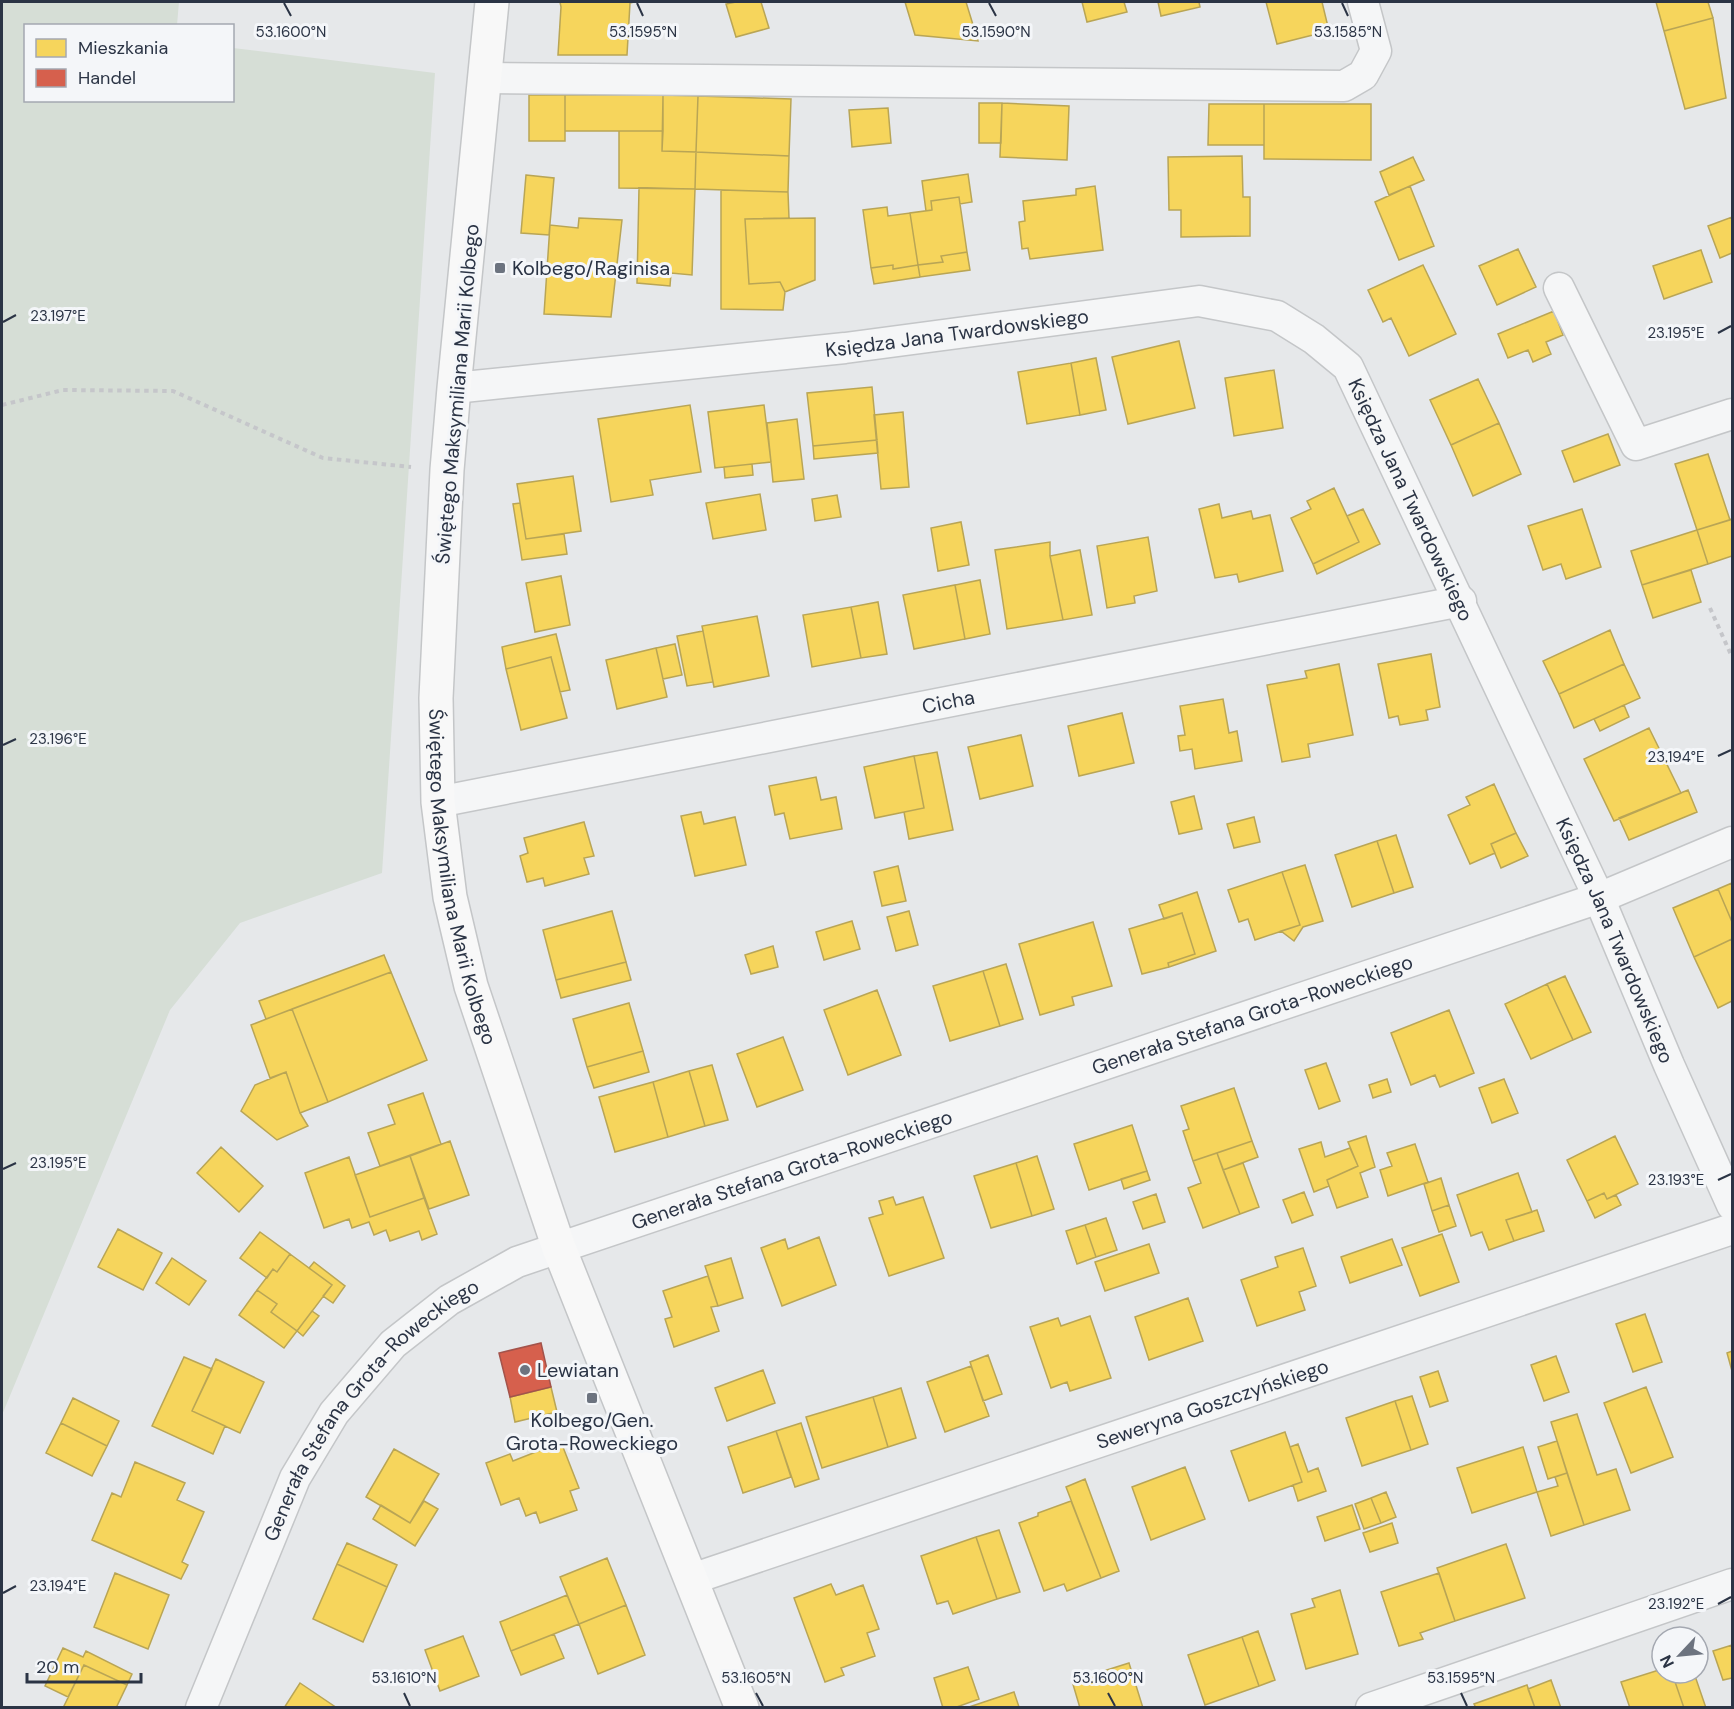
<svg xmlns="http://www.w3.org/2000/svg" width="1734" height="1709" font-family="'DM Sans',sans-serif">
<style>
.green{fill:#d6ded6}
.homes{fill:#f6d55c;stroke:#b9a555;stroke-width:1.5}
.shops{fill:#d6604d;stroke:#a3534b;stroke-width:1.5}
.lines{fill:none;stroke-linecap:round;stroke-linejoin:round}
.street-casing{stroke:#c4c6c8;stroke-width:33}
.secondary-casing{stroke:#c4c6c8;stroke-width:36}
.path{stroke:#c5c6ca;stroke-width:4;stroke-dasharray:4.5 4.5;stroke-linecap:butt}
.street{stroke:#f5f6f7;stroke-width:30}
.secondary{stroke:#f8f8f8;stroke-width:33}
.ticks{fill:none;stroke:#2b3445;stroke-width:2}
.poi-dot{fill:#6c737f;stroke:#f4f6f9;stroke-width:2}
.labels{text-anchor:middle;stroke-width:6;stroke-linejoin:round;paint-order:stroke}
.poi-label{font-size:20px;fill:#2b3445;stroke:#f4f6f9;text-anchor:start}
.street-label{font-size:20px;fill:#2b3445;stroke:#f4f6f9}
.ticks-label{font-size:15px;text-anchor:middle;fill:#2b3445;stroke:#f4f6f9;stroke-width:6;stroke-linejoin:round;paint-order:stroke}
</style>
<rect width="100%" height="100%" fill="#e6e8ea"/>
<path class="green" d="M2,2h177l-2,23 -151,1v74h206l1,-52 202,25 -53,800 -142,50 -70,87 -168,405z"/>
<path class="homes" d="M560,2h74l-4,1 -3,52h-69l3,-48z
M736,2h25l8,26 -33,9 -10,-33z
M905,2h61l12,39 -63,-6z
M1082,2h42l3,10 -40,10z
M1158,2h41l1,5 -39,9z
M1266,2h56l7,29 -52,13z
M1656,2h52l5,16 -49,13z
M1713,18l13,80 -41,11 -21,-78z
M529,95h36v46h-36z
M565,95h98v36h-98z
M663,95l35,1 -2,56 -34,-1z
M698,96l93,3 -2,57 -93,-4z
M979,103h23l-1,40h-22z
M1002,103l67,3 -2,54 -67,-3z
M1209,104h55v41h-56z
M1264,104h107v56l-107,-1z
M888,108l3,35 -39,4 -3,-37z
M619,131h44l-1,20 34,1 -1,37 -76,-1z
M696,152l93,4 -1,36 -93,-3z
M1242,156l1,41h7v39l-69,1v-27h-12l-1,-53z
M1413,157l11,23 -35,15 -9,-23z
M968,174l4,28 -12,2 -1,-7 -28,4 1,9 -6,1 -4,-30z
M526,175l28,3 -5,57 -28,-2z
M1095,186l8,64 -73,9 -2,-11 -6,1 -3,-27 6,-1 -2,-20 53,-6v-6z
M1410,186l24,60 -35,14 -24,-58z
M639,188l56,1 -3,86 -21,-2 -1,13 -33,-3z
M721,190l67,2 1,26 -44,1 4,65 31,-2 5,10 -2,18 -62,-1z
M959,197l8,55 -26,4 2,6 -25,3 -8,-52 22,-3 -1,-9z
M887,207l1,9 22,-3 8,52 -25,4v-4l-22,3 -8,-58z
M1732,217v36l-12,5 -12,-32z
M579,218l43,2 -11,97 -67,-3 6,-89 28,3z
M815,218v62l-30,12 -5,-10 -31,2 -4,-65z
M1518,249l18,38 -39,18 -18,-39z
M1701,250l11,32 -48,17 -11,-33z
M967,252l3,18 -50,7 -2,-12 25,-3 -2,-6z
M893,265v4l25,-4 2,12 -46,7 -3,-16z
M1423,265l33,69 -47,22 -18,-38 -8,4 -15,-32z
M1554,311l9,24 -17,7 5,12 -18,8 -5,-12 -20,8 -10,-24z
M1179,341l16,67 -67,16 -16,-67z
M1096,358l10,52 -26,5 -9,-52z
M1071,363l9,52 -53,9 -9,-52z
M1274,370l9,58 -49,8 -9,-58z
M1478,379l21,44 -48,22 -21,-45z
M872,387l5,53 -64,6 -6,-53z
M690,405l11,67 -51,8 3,15 -42,7 -13,-83z
M764,405l7,57 -56,6 -7,-56z
M903,412l6,75 -28,2 -7,-74z
M797,419l7,60 -31,3 -6,-59z
M1499,423l22,51 -48,22 -22,-51z
M1608,434l12,31 -46,17 -12,-31z
M877,440l1,13 -64,6 -1,-13z
M1708,454l22,66 -33,10 -22,-66z
M752,464l1,11 -28,3 -1,-11z
M573,476l8,55 -55,8 -9,-55z
M1334,488l25,54 -46,22 -22,-46 20,-9 -4,-8z
M760,494l6,36 -53,9 -7,-36z
M837,495l4,22 -26,4 -3,-22z
M520,503l6,36 38,-5 3,20 -45,6 -9,-56z
M1219,504l3,14 29,-7 2,8 17,-4 13,56 -44,11 -2,-8 -22,4 -16,-69z
M1363,509l17,35 -63,30 -4,-10 46,-22 -12,-26z
M1582,509l19,58 -35,12 -5,-15 -18,6 -15,-44z
M1732,519v37l-24,8 -11,-34z
M961,522l8,43 -31,6 -7,-43z
M1697,530l11,34 -66,21 -11,-34z
M1148,537l9,54 -23,5 1,7 -28,5 -10,-62z
M1050,542v14l13,64 -56,9 -12,-79z
M1080,550l12,65 -29,5 -13,-64z
M1691,570l10,32 -48,16 -11,-33z
M561,576l9,49 -35,7 -9,-49z
M980,580l10,54 -25,5 -10,-54z
M955,585l10,54 -51,10 -11,-54z
M878,602l9,52 -26,4 -10,-51z
M851,607l10,51 -49,9 -9,-52z
M757,616l12,60 -55,11 -12,-61z
M1610,630l14,34 -65,30 -16,-33z
M703,631l10,51 -26,4 -10,-50z
M556,634l14,56 -10,2 -9,-35 -45,12 -4,-22z
M675,644l7,31 -19,4 -7,-31z
M656,648l11,49 -50,12 -11,-49z
M1431,654l9,53 -14,3 2,10 -28,5 -2,-9 -9,2 -11,-54z
M551,657l16,61 -46,12 -15,-61z
M1339,664l14,71 -45,9 2,13 -28,5 -15,-77 40,-7 -2,-7z
M1624,664l16,34 -66,30 -15,-34z
M1223,699l6,34 8,-2 5,30 -47,8 -3,-20 -12,2 -2,-15 7,-1 -5,-29z
M1624,705l5,12 -29,14 -6,-12z
M1122,713l12,50 -55,13 -11,-50z
M1649,728l32,65 -67,28 -30,-62z
M1021,735l12,51 -53,13 -12,-52z
M937,752l16,78 -44,9 -5,-27 20,-4 -10,-52z
M914,756l10,52 -49,10 -11,-51z
M816,777l5,23 15,-3 6,32 -52,10 -6,-26 -9,2 -6,-29z
M1494,784l22,49 -25,11 4,9 -25,11 -22,-49 22,-10 -4,-8z
M1688,790l9,22 -68,28 -10,-22z
M1194,796l8,33 -23,5 -8,-32z
M701,812l3,12 31,-7 11,48 -51,11 -14,-60z
M1254,817l6,25 -26,6 -7,-24z
M584,822l10,34 -10,2 5,16 -44,12 -2,-8 -16,4 -7,-26 8,-3 -4,-15z
M1516,833l12,23 -27,12 -10,-24z
M1396,835l17,52 -19,6 -17,-52z
M1377,841l17,52 -42,14 -17,-52z
M1305,865l18,56 -20,6 -9,14 -13,-10 19,-6 -18,-53z
M898,866l8,35 -24,5 -8,-34z
M1282,872l18,53 -45,15 -7,-21 -9,3 -11,-32z
M1732,883v39l-14,-33z
M1718,889l14,33v17l-38,18 -21,-49z
M1197,892l19,59 -47,16 -1,-4 27,-9 -13,-41 -18,6 -5,-14z
M612,911l14,51 -70,18 -13,-50z
M909,911l9,34 -22,6 -9,-34z
M1182,913l13,41 -27,9 1,4 -27,7 -13,-45z
M852,921l8,28 -36,11 -8,-28z
M1093,922l19,64 -40,11 2,8 -34,10 -21,-71z
M1732,939v62l-14,7 -24,-51z
M773,946l5,21 -27,7 -6,-19z
M384,955l7,17 -125,47 -7,-18z
M626,962l5,18 -70,18 -5,-18z
M1006,964l17,55 -23,7 -17,-55z
M983,971l17,55 -50,15 -17,-55z
M391,972l36,88 -99,42 -36,-93z
M1565,976l26,56 -18,8 -26,-56z
M1547,984l26,56 -42,19 -26,-55z
M877,990l24,65 -53,20 -24,-65z
M629,1003l14,48 -56,16 -14,-48z
M292,1009l36,93 -28,11 -14,-41 -16,6 -19,-53z
M1449,1010l25,63 -34,14 -5,-12 -24,10 -20,-52z
M783,1037l20,53 -46,17 -20,-53z
M643,1051l6,21 -55,16 -7,-21z
M1326,1063l14,38 -21,8 -14,-39z
M712,1065l16,55 -23,6 -16,-55z
M689,1071l16,55 -37,11 -15,-55z
M286,1072l14,41 8,13 -31,14 -36,-29 14,-26z
M1387,1079l4,13 -18,6 -4,-13z
M1504,1079l14,34 -26,10 -13,-35z
M653,1082l15,55 -53,15 -16,-55z
M1234,1088l18,53 -59,20 -10,-30 6,-2 -8,-23z
M423,1093l18,51 -61,22 -12,-33 27,-9 -7,-19z
M1132,1125l15,46 -58,19 -15,-46z
M1366,1136l9,31 -15,6 8,24 -31,11 -10,-28 31,-14 -10,-24z
M1615,1136l23,48 -31,15 -3,-6 -17,8 -20,-41z
M450,1141l19,54 -40,14 -19,-53z
M1252,1141l6,16 -35,13 -6,-17z
M1321,1142l4,15 25,-9 8,18 -31,14 2,6 -15,6 -15,-43z
M1415,1144l13,38 -40,14 -8,-26 12,-4 -5,-13z
M221,1147l42,39 -24,26 -42,-39z
M1217,1153l23,61 -37,14 -15,-40 13,-5 -8,-22z
M410,1156l14,42 -54,19 -15,-42z
M1037,1156l17,53 -22,7 -16,-53z
M349,1157l21,60 54,-19 13,36 -15,6 -3,-9 -29,10 -4,-11 -12,5 -5,-13 -17,6 -3,-9 -25,9 -19,-55z
M1016,1163l16,53 -41,12 -17,-52z
M1243,1163l16,44 -19,7 -17,-44z
M1147,1171l3,9 -26,9 -3,-10z
M1518,1173l14,39 -26,8 8,21 -25,9 -7,-18 -11,4 -14,-41z
M1441,1178l8,27 -17,6 -8,-27z
M1304,1192l9,23 -21,8 -9,-23z
M1604,1193l3,6 9,-4 5,10 -26,13 -8,-17z
M1156,1194l9,28 -22,7 -10,-27z
M893,1197l3,8 27,-8 21,61 -55,18 -20,-58 14,-4 -4,-13z
M1449,1205l7,21 -17,6 -7,-21z
M1537,1210l7,21 -30,10 -8,-21z
M1106,1218l11,32 -21,7 -11,-32z
M1085,1225l11,32 -19,7 -11,-33z
M118,1229l44,24 -19,37 -45,-23z
M260,1232l30,22 -13,18 -4,-3 -6,9 -27,-20z
M1442,1234l17,48 -39,14 -18,-48z
M819,1237l17,48 -54,21 -21,-58 24,-9 3,10z
M1392,1239l10,26 -52,18 -9,-26z
M1149,1244l10,29 -54,18 -10,-29z
M1303,1248l13,38 -17,6 6,18 -48,16 -16,-46 37,-13 -3,-10z
M290,1254l42,31 -35,46 -26,-19 6,-8 -20,-14 16,-21 4,3z
M172,1258l34,23 -17,24 -33,-22z
M731,1258l12,40 -25,8 -13,-40z
M314,1262l31,24 -12,17 -10,-7 9,-11 -23,-17z
M708,1276l10,30 -7,1 8,24 -45,16 -9,-28 7,-2 -9,-26z
M257,1290l20,14 -6,8 26,19 -13,17 -45,-33z
M1188,1298l15,43 -54,19 -14,-43z
M312,1311l7,5 -16,20 -6,-5z
M1645,1314l17,48 -29,10 -17,-48z
M1090,1316l21,62 -41,13 -3,-9 -16,6 -21,-61 28,-9 3,8z
M1732,1351v20l-5,-18z
M988,1355l14,39 -19,7 -13,-39z
M1556,1356l13,36 -25,9 -13,-36z
M184,1357l28,12 -20,42 33,15 -12,28 -61,-28z
M216,1359l48,23 -24,51 -48,-22z
M971,1366l18,50 -44,16 -18,-50z
M763,1370l12,33 -48,18 -12,-33z
M1438,1371l10,30 -18,6 -10,-30z
M551,1387l6,25 -42,10 -5,-25z
M1646,1387l27,70 -42,16 -27,-70z
M901,1388l15,50 -28,9 -15,-50z
M1412,1396l16,48 -17,6 -16,-49z
M873,1397l15,50 -66,21 -16,-51z
M73,1398l46,23 -12,25 -46,-23z
M1395,1401l16,49 -49,16 -16,-48z
M1577,1414l20,61 19,-6 14,41 -46,15 -33,-103z
M61,1423l46,23 -15,30 -46,-23z
M801,1423l18,56 -24,8 -19,-56z
M776,1431l15,46 -48,16 -15,-46z
M1285,1432l17,50 -53,19 -18,-50z
M1557,1441l10,32 -19,6 -10,-32z
M561,1442l18,46 -9,3 7,19 -37,13 -4,-11 -10,4 -7,-18 -18,7 -15,-42 24,-9 3,7z
M1298,1444l10,28 10,-4 8,23 -28,10 -5,-16 9,-3 -12,-35z
M1523,1447l14,45 -65,21 -15,-45z
M394,1449l45,25 -29,49 -44,-26z
M135,1462l50,21 -8,17 27,12 -22,50 6,3 -7,14 -89,-39 20,-47 9,4z
M1185,1467l20,52 -54,21 -19,-53z
M1567,1473l17,52 -33,11 -14,-44 21,-6 -3,-9z
M1085,1479l34,92 -18,7 -35,-91z
M1386,1492l10,25 -15,6 -10,-25z
M1371,1498l10,25 -17,6 -9,-25z
M424,1501l14,8 -23,37 -42,-27 8,-14 29,18z
M1071,1501l30,77 -34,13 -3,-7 -20,7 -25,-68 19,-7v-3z
M1352,1505l8,24 -35,12 -8,-24z
M1392,1523l6,20 -28,9 -7,-19z
M999,1530l21,62 -23,7 -21,-62z
M976,1537l21,62 -44,15 -5,-13 -11,3 -16,-48z
M347,1543l50,22 -10,22 -50,-23z
M1506,1544l19,54 -70,23 -18,-53z
M607,1558l19,47 -47,19 -19,-47z
M337,1564l50,23 -24,55 -50,-23z
M115,1573l54,22 -21,54 -54,-22z
M1439,1573l16,48 -35,12 3,6 -24,7 -18,-54z
M831,1584l5,11 27,-10 16,44 -12,4 8,23 -34,12 3,7 -19,7 -31,-84z
M1340,1590l18,64 -52,15 -15,-55 24,-7 -3,-8z
M567,1595l12,29 -68,27 -11,-29z
M626,1605l19,50 -47,19 -19,-50z
M1258,1631l17,49 -16,6 -17,-49z
M554,1634l10,24 -43,17 -10,-24z
M463,1636l16,40 -39,15 -15,-41z
M1242,1637l17,49 -54,19 -17,-50z
M1732,1645v34v-1l-9,2 -10,-29z
M63,1648l20,9 3,-6 46,23 -5,11 -43,-20 -16,32 -23,-11z
M1129,1663l14,45h-63l-8,-27z
M84,1665l43,20 -11,23h-53z
M968,1667l11,32 -25,9h-11l-9,-30z
M1662,1669v4h10l12,35h-54l-9,-26z
M1672,1673h22l12,35h-22z
M1551,1680l10,28h-26l-7,-19z
M300,1683l37,25h-53z
M1527,1685l8,23h-59l-2,-4z
M1014,1692l5,15 -53,1z"/>
<path class="shops" d="M541,1343l10,44 -41,10 -11,-44z"/>
<g class="lines">
<g class="street-casing">
<g id="street">
<path d="M485,78l859,8 19,-11 13,-24 -13,-49"/>
<path d="M1559,288l77,157 96,-31"/>
<path id="s1" d="M454,388l391,-40 354,-47 78,15 37,23 34,28 251,531 70,167 63,140"/>
<path id="s2" d="M438,802l1023,-201"/>
<path id="s3" d="M692,1579l1040,-350"/>
<path id="s4" d="M201,1708l94,-230 39,-65 59,-69 56,-44 68,-38 1082,-364 133,-56"/>
<path d="M1371,1708l361,-124"/>
</g>
</g>
<g class="secondary-casing">
<g id="secondary">
<path id="s5" d="M492,2l-38,386 -7,82 -11,228 2,104 12,95 21,89 88,262 183,460"/>
</g>
</g>
<path class="path" d="M2,405l61,-15 110,1 150,67 88,9
M1710,608l22,49"/>
<use href="#street" class="street"/>
<use href="#secondary" class="secondary"/>
</g>
<path class="ticks" d="M284,3l7,13M637,3l6,13M989,3l7,13M1342,3l6,13M3,322l13,-7M1718,333l13,-7M3,745l13,-6M1718,756l13,-6M3,1169l13,-6M1718,1180l13,-6M3,1593l13,-7M1718,1604l13,-7M404,1693l6,13M756,1693l7,13M1108,1693l7,13M1461,1693l6,13"/>
<g class="poi-dot">
<rect x="494" y="262" width="12" height="12" rx="3"/>
<circle cx="525" cy="1370" r="6"/>
<rect x="586" y="1392" width="12" height="12" rx="3"/>
</g>
<g class="labels">
<g class="poi-label">
<text x="512" y="275">Kolbego/Raginisa</text>
<text x="537" y="1377">Lewiatan</text>
<text x="592" y="1427" text-anchor="middle">Kolbego/Gen.<tspan x="592" dy="23">Grota-Roweckiego</tspan></text>
</g>
<g class="street-label">
<text dy="7" stroke="none"><textPath href="#s1" startOffset="506">Księdza Jana Twardowskiego</textPath></text>
<text transform="translate(457 394) rotate(-85)" y="7">Świętego Maksymiliana Marii Kolbego</text>
<text dy="7" stroke="none"><textPath href="#s1" startOffset="1064">Księdza Jana Twardowskiego</textPath></text>
<text dy="7" stroke="none"><textPath href="#s2" startOffset="520">Cicha</textPath></text>
<text dy="7" stroke="none"><textPath href="#s5" startOffset="880">Świętego Maksymiliana Marii Kolbego</textPath></text>
<text dy="7" stroke="none"><textPath href="#s1" startOffset="1550">Księdza Jana Twardowskiego</textPath></text>
<text dy="7" stroke="none"><textPath href="#s4" startOffset="1340">Generała Stefana Grota-Roweckiego</textPath></text>
<text dy="7" stroke="none"><textPath href="#s4" startOffset="854">Generała Stefana Grota-Roweckiego</textPath></text>
<text dy="7" stroke="none"><textPath href="#s3" startOffset="549">Seweryna Goszczyńskiego</textPath></text>
<text dy="7" stroke="none"><textPath href="#s4" startOffset="350">Generała Stefana Grota-Roweckiego</textPath></text>
</g>
</g>
<g class="ticks-label">
<text x="996" y="37">53.1590°N</text>
<text x="1348" y="37">53.1585°N</text>
<text x="291" y="37">53.1600°N</text>
<text x="643" y="37">53.1595°N</text>
<text x="58" y="321">23.197°E</text>
<text x="1676" y="338">23.195°E</text>
<text x="58" y="744">23.196°E</text>
<text x="1676" y="762">23.194°E</text>
<text x="58" y="1168">23.195°E</text>
<text x="1676" y="1185">23.193°E</text>
<text x="58" y="1591">23.194°E</text>
<text x="1676" y="1609">23.192°E</text>
<text x="404" y="1683">53.1610°N</text>
<text x="756" y="1683">53.1605°N</text>
<text x="1108" y="1683">53.1600°N</text>
<text x="1461" y="1683">53.1595°N</text>
</g>
<rect width="1734" height="1709" fill="none" stroke="#2b3445" stroke-width="6"/>
<rect x="24" y="24" width="210" height="78" fill="#f4f6f9" stroke="#a4a8b1" stroke-width="1.5"/>
<rect x="36" y="39" width="30" height="18" fill="#f6d55c" stroke="#a4a8b1" stroke-width="1.5"/>
<text x="78" y="54" font-size="18" fill="#2b3445">Mieszkania</text>
<rect x="36" y="69" width="30" height="18" fill="#d6604d" stroke="#a4a8b1" stroke-width="1.5"/>
<text x="78" y="84" font-size="18" fill="#2b3445">Handel</text>
<g transform="translate(1680 1655) rotate(244)"><circle r="28" fill="#f4f6f9" stroke="#a4a8b1" stroke-width="1.5"/>
<path d="M0-4.5L10 22L0 15L-10 22Z" fill="#6c737f"/>
<text y="-9" font-size="16" font-weight="bold" text-anchor="middle" fill="#2b3445">N</text>
</g>
<path d="M27 1673v9h114v-9" fill="none" stroke="#2b3445" stroke-width="3"/>
<text x="36" y="1673" font-size="18" fill="#2b3445" stroke="#f4f6f9" stroke-width="4.5" paint-order="stroke">20 m</text>
</svg>
